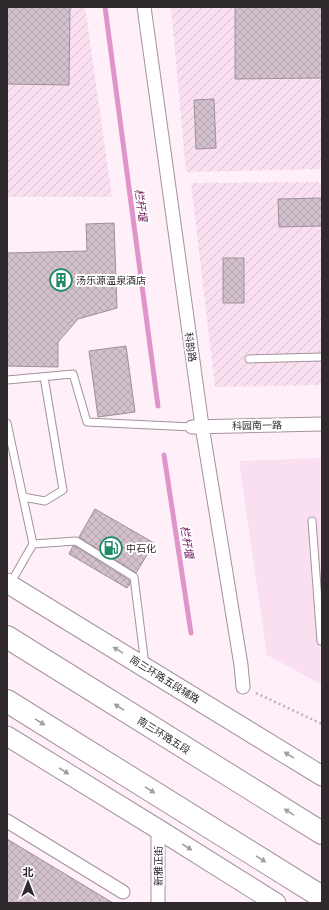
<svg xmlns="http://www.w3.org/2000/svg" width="329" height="910" font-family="'Asap Condensed','Noto Sans SC',sans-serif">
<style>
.built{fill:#f9dff0}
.industrial{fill:url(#industrial-furrows)}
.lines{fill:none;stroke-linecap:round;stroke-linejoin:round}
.stream{stroke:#e095ca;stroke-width:5}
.building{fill:url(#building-cross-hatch);stroke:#a08f9a}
.lane-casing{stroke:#a3929d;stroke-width:9}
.street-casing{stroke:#a3929d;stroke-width:15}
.secondary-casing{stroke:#a3929d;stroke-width:21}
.highway-casing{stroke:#a3929d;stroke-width:24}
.path{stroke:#beb2ba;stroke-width:2.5;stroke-dasharray:2 3;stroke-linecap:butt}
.lane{stroke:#fff;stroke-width:7}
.street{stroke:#fff;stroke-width:13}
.secondary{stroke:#fff;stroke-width:19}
.highway{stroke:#fff;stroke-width:22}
.oneway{fill:#a29fa1}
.labels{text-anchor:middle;stroke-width:4;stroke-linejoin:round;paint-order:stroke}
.poi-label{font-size:10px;fill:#30292e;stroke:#fff;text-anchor:start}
.street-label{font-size:10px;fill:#30292e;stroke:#fff}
.water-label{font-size:11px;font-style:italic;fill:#6f185d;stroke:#fff}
</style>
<defs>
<pattern id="industrial-furrows" width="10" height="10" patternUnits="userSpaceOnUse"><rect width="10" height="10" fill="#f9dff0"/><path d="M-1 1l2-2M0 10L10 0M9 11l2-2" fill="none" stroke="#d6bfce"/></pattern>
<pattern id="building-cross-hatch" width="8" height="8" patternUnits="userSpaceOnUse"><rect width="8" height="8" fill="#d2c0cc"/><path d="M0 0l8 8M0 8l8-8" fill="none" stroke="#b5a5b0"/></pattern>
</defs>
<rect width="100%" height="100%" fill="#feeff9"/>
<path class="built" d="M322,458v227l-55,-30 -28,-194z"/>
<path class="industrial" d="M7,7h78l27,190h-105z
M171,7h151v162l-136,3z
M322,182v203l-107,2 -24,-204z"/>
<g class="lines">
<path class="stream" d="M105,7l53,399
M164,455l27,178"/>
</g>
<path class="building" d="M7,7h63l-1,78 -62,-1z
M235,7h87v71l-87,1z
M214,99l2,49 -20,1 -2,-49z
M322,198v28l-43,1 -1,-28z
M114,223l3,85 -39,11 -20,23v25l-51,-1v-113l80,-2 -1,-27z
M223,258h21v45h-21z
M126,346l9,66 -37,5 -9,-66z
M95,509l59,34 -18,30 -57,-36z
M73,546h2l54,34 1,4 -3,4 -58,-34z
M7,839l106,64h-106z"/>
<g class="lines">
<g class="lane-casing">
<path id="lane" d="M249,359l73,-2
M7,380l66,-6 14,48 105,5
M7,423l26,121 -23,40
M23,497l22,4 18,-11 -19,-113
M312,521l9,120h1
M33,544l43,-3 58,36 11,88"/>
</g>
<g class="street-casing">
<path id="street" d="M144,7l58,419 39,239 2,22
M192,427l130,-3
M7,821l116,71
M158,829v74"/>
</g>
<g class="secondary-casing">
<path id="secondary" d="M7,583l315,193
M7,736l151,93 118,74"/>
</g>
<g class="highway-casing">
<path id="highway" d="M7,637l315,196
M7,701l315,196"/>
</g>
<path class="path" d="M256,693l66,31"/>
<use href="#lane" class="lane"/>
<use href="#street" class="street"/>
<use href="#secondary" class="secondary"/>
<use href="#highway" class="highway"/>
</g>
<defs><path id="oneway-solid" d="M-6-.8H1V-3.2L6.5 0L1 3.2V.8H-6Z"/></defs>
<g class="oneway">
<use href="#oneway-solid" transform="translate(118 650) rotate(-149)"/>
<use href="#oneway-solid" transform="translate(119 707) rotate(-148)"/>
<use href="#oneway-solid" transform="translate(40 722) rotate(32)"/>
<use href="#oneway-solid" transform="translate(289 755) rotate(-148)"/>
<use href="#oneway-solid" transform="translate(64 771) rotate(32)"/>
<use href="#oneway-solid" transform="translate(150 790) rotate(32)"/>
<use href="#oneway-solid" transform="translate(289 812) rotate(-148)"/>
<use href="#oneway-solid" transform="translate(187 847) rotate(32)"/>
<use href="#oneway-solid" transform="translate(261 859) rotate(32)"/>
</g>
<defs>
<g id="building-ring" transform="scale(1.15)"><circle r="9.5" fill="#fff" stroke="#1f8a67" stroke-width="1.5"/><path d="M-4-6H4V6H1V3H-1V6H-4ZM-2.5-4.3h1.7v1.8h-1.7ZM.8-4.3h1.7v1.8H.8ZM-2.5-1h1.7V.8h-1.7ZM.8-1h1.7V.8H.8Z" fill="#1f8a67"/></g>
<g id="fuel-ring" transform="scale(1.15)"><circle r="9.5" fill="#fff" stroke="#1f8a67" stroke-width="1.5"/><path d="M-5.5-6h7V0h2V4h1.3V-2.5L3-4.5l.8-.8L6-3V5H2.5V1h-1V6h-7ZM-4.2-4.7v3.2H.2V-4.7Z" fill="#1f8a67"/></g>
</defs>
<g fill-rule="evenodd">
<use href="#building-ring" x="61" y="280"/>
<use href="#fuel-ring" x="111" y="548"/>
</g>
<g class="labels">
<g class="poi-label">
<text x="76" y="284">汤乐源温泉酒店</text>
<text x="126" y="552">中石化</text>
</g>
<g class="street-label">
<text transform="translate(191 347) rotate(82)" y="4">科韵路</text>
<text transform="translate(257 425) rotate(-1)" y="4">科园南一路</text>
<text transform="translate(165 679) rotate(32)" y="4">南三环路五段辅路</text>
<text transform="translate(164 735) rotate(32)" y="4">南三环路五段</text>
<text transform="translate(158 866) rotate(-90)" y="4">新雅正街</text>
</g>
<g class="water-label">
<text transform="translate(141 205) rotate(82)" y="4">栏杆堰</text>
<text transform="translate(187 542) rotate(81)" y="4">栏杆堰</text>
</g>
</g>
<rect width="329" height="910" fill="none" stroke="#30292e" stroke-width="16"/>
<g transform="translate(28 882)" stroke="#ffffff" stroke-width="3" paint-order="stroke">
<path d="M0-3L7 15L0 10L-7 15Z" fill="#30292e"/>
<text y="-6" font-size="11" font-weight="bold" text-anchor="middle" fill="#30292e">北</text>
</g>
</svg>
